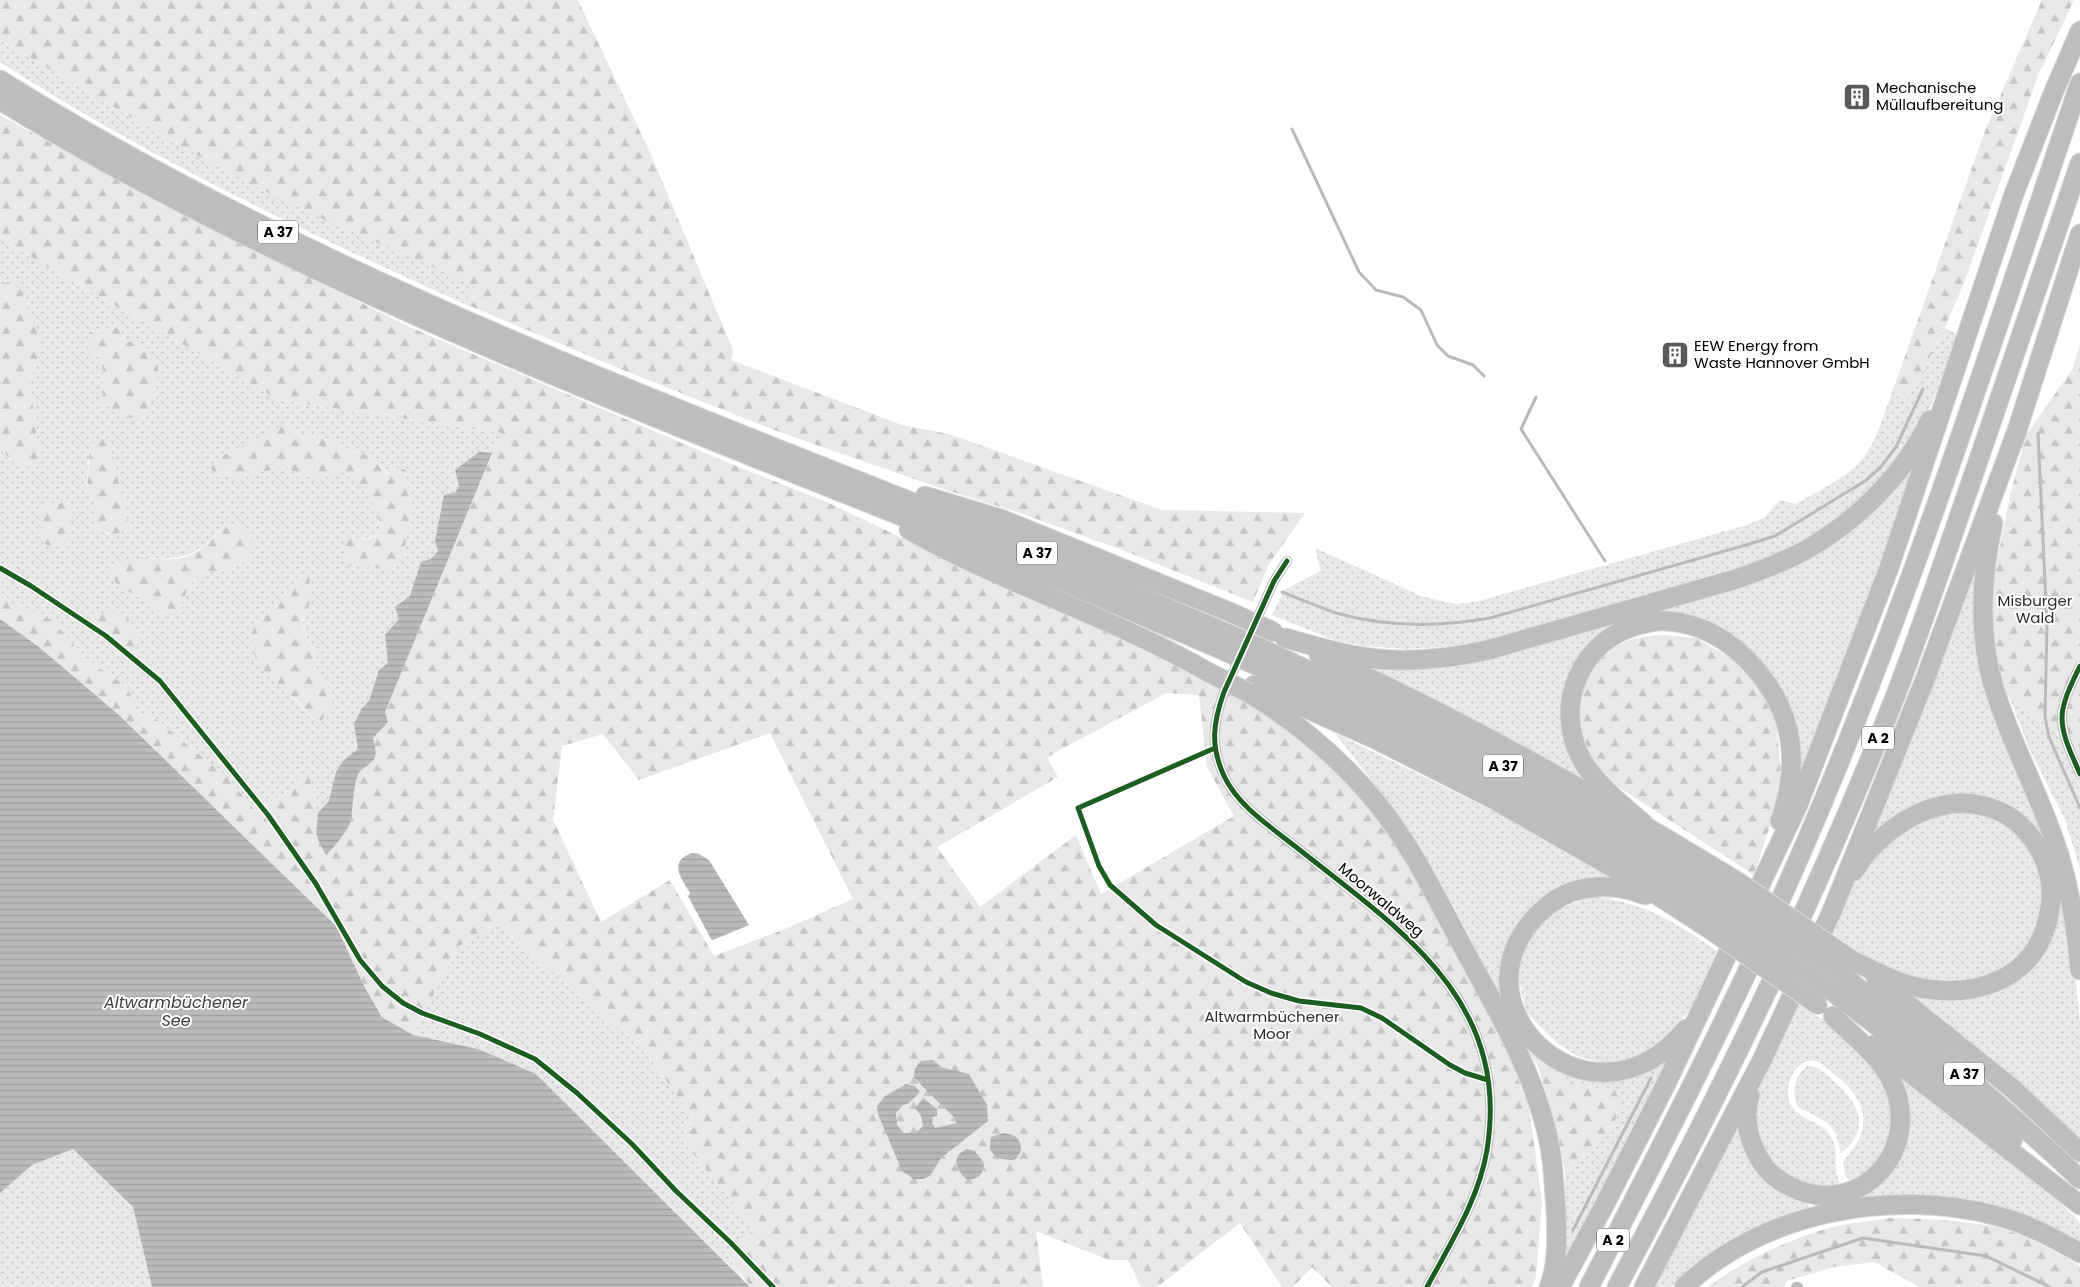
<svg xmlns="http://www.w3.org/2000/svg" width="2080" height="1287" font-family="Poppins,sans-serif">
<style>
.grass{fill:url(#grass-dots);fill-rule:evenodd}
.forest{fill:url(#forest-firs);fill-rule:evenodd}
.water{fill:url(#water-rules)}
.lines{fill:none;stroke-linecap:round;stroke-linejoin:round}
.stream{stroke:#bababa;stroke-width:3}
.motorway-casing{stroke:#dbdbdb;stroke-width:21}
.minor{stroke:#bdbdbd;stroke-width:10}
.motorway{stroke:#bdbdbd;stroke-width:19}
.motorway-bridge-casing{stroke:#dbdbdb;stroke-width:21;stroke-linecap:butt}
.motorway-bridge{stroke:#bdbdbd;stroke-width:19}
.cycleway-casing{stroke:#fff;stroke-width:8}
.cycleway{stroke:#1b5e20;stroke-width:5}
.labels{text-anchor:middle;stroke-width:4;stroke-linejoin:round;paint-order:stroke}
.shield{fill:#fff;stroke:#4c4c4c;stroke-width:1}
.shield-label{font-size:14px;font-weight:bold;fill:#000}
.poi-label{font-size:15px;fill:#000;stroke:#fff;text-anchor:start}
.park-label{font-size:15px;fill:#2c2c2c;stroke:#fff}
.street-label{font-size:15px;fill:#000;stroke:#fff}
.water-label{font-size:16px;font-style:italic;fill:#3d3d3d;stroke:#fff}
</style>
<defs>
<pattern id="grass-dots" width="8" height="8" patternUnits="userSpaceOnUse" patternTransform="scale(1.25)"><rect width="8" height="8" fill="#e8e8e8"/><path d="M2 2h.1M6 6h.1" fill="none" stroke="#c5c5c5" stroke-width="1.8" stroke-linecap="round"/></pattern>
<pattern id="forest-firs" width="22" height="20" patternUnits="userSpaceOnUse" patternTransform="scale(1.25)"><rect width="22" height="20" fill="#e8e8e8"/><path d="M5 1l3.5 6h-7zM16 11l3.5 6h-7z" fill="#c5c5c5"/></pattern>
<pattern id="water-rules" width="6" height="5" patternUnits="userSpaceOnUse" patternTransform="scale(1.25)"><rect width="6" height="5" fill="#bababa"/><path d="M0 2.5h6" fill="none" stroke="#9e9e9e"/></pattern>
</defs>
<rect width="100%" height="100%" fill="#fff"/>
<path class="grass" d="M0,40l135,80 340,166 -10,18c-159,-71 -318,-147 -465,-242z
M0,239l279,161 222,33 -116,279 3,10 -62,133 -17,-78 -53,35 -27,-33 -72,-59 -21,-7 -9,-27 -41,-27 -34,-39 -37,-14 -15,-14v-144l9,11 30,-1 -9,-78 12,-34 -30,-65 -12,3zM118,327l7,14 15,2 8,11 10,8 -56,41 1,-30 -3,-15 -11,-26zM309,436l17,2 19,11 25,7 38,35 4,21 -5,19 -3,28 -57,7 -3,-29c16,3 25,2 39,-4l-8,-28 -13,-22 -16,-11 -51,1 -9,-7 -70,-7 12,-6zM88,459l22,76 -14,-7v-23l-9,-13zM227,523l1,47 -22,2 -16,12 -9,22 -17,11 -16,-15 -16,-9 18,-35c38,3 52,-7 77,-35zM302,575l8,3 -1,10 2,13c-14,18 -9,31 4,50l-2,12 20,33 -19,24 -39,-41 -20,-55zM93,618l42,34 -4,5 -39,-30z
M1945,328l13,7 -26,68 -20,38 -47,53 -40,37 -56,29 -110,35 -173,46 -44,6 -34,2 -44,-3 -30,-6 -62,-25 12,-25 37,-19 -6,-23 106,48 24,6 12,2 22,-3 268,-76 18,-8 15,-17 15,4c21,-12 48,-24 65,-42 17,-19 24,-49 33,-72l15,8z
M1931,432l-129,343 -4,1 -1,-22 -54,-108 -110,-28 -67,68 29,103 -253,-131 61,7 397,-106z
M1977,553l-1,44 68,232 28,113 8,80v121l-173,-150 111,-19 38,-97 -68,-75 -115,33z
M2010,699l48,34 22,56v79l-15,-48 -36,-72z
M1335,733l219,108 57,35 -30,6 -46,27 -25,97 66,67 103,-26 -120,233 6,-52v-57l10,-3 39,-79 -21,-1 -25,-6 -22,-23 -8,7 -8,-12 -78,-151 -44,-75z
M1951,809l48,9 29,24 18,50 -15,54 -31,28 -40,10 -65,-9 -49,-28 1,-3 -16,-12 27,-56 32,-39z
M1593,896c54,8 81,25 124,55l-25,56 -24,29 -31,21 -31,6 -27,-6 -22,-14 -31,-31 -8,-37 8,-33 14,-19 19,-14z
M497,924l148,127 47,65 -11,23 74,90 -28,24 15,25 -206,-204 -123,-39 45,-88z
M1797,1001l24,18 3,-3 41,34 30,50 -7,54 -36,29 -7,-8 -2,-12c5,-9 13,-16 17,-26 14,-34 -16,-56 -41,-75 -21,-9 -37,23 -29,41 8,19 37,17 44,40 3,9 1,17 2,27 1,10 7,12 -2,20l-46,-9 -30,-35 -4,-49 6,-17z
M1807,1066c11,-1 19,8 27,15 25,22 38,48 7,72l-5,-19 -8,-11 -31,-17c-5,-15 -3,-30 10,-40z
M1896,1071l142,111 42,40v22l-182,-47 -42,1 53,-71 -1,-23 -4,-20z
M1743,1105v20l57,74 13,10 -121,62 -20,16h-23z
M73,1149l60,58 19,80h-152v-94l32,-28z"/>
<path class="forest" d="M0,0h578l74,157 81,193 -2,10 171,65 47,9 213,76 143,3 -36,51 -16,38 -131,-52 -99,-36 -80,-25 -169,-59 -151,-60 -158,-66 9,-18c-75,-36 -153,-65 -227,-104 -84,-44 -165,-94 -247,-142z
M2042,0h32l-36,76 -74,207 -23,53 -33,62 -15,-8 92,-259z
M0,115l164,91 248,122 317,135 100,40 169,81 178,78 71,36 91,70 63,79 104,196 24,66 13,91 -6,77 -4,10h-200l-20,-20 -19,20h-11l-42,-64 -83,64h-16l-13,-27h-19l-73,-29 7,56h-293l-23,-34 28,-24 -74,-90 11,-23 -47,-65 -148,-127 -39,23 -45,88 -31,-18 -17,-29 -29,-62 -217,-211 -80,-68 -39,-28v-27l16,14 36,14 34,39 41,27 10,27 20,7 72,59 27,33 53,-35 9,36 -2,19 35,-11c0,-20 1,-50 22,-59v-24l15,-15 -3,-11 116,-279 -222,-33 -279,-161zM1166,693l33,2 8,72 27,49 -133,78 -25,-59 -96,72 -43,-60 121,-70 -11,-20zM770,733l83,166 -68,30 -71,27 -44,-76 -69,42 -48,-102 9,-74 41,-12 36,46z
M12,281l9,10 21,55 -12,34 9,78 -3,7c-16,1 -26,-4 -36,-17v-164z
M118,327l7,14 15,2 8,10 10,9v14l-13,43c-16,1 -31,-7 -43,-16l1,-30 -3,-15 -10,-3 -1,-23z
M2080,345v444l-22,-56 -48,-34 -9,-13 -13,-80 22,-110 16,-61 46,-65z
M283,426h9l7,12 10,-2 17,2 19,11 25,7 18,18 8,-6 10,2 2,21 4,21 -5,19 -3,28 -15,10 -42,-3 -3,-29c16,3 25,3 39,-4 -8,-27 -12,-44 -37,-61 -27,6 -37,12 -61,-6l-55,14 -13,-3 -6,-9 5,-9z
M102,436l8,8 19,84c-12,9 -20,6 -33,0v-23l-9,-13 3,-48z
M63,499l8,5 2,11 -6,27 -7,5 -13,-2 -9,-8 1,-15 3,-14z
M227,523l17,4 9,16 -5,17 -20,10 -22,2 -16,12 -9,22 -8,11h-9l-16,-15 -31,-17 -8,-16c6,-3 12,-7 18,-8 21,-7 45,4 65,-7 14,-7 25,-19 35,-31z
M302,575l8,3 -1,10 3,13c-16,18 -10,32 3,50l-2,12 20,33 -3,12 -8,12h-8l-19,-22 -7,-4 -13,-15 -13,-9 -7,-14 -4,-18 4,-14z
M118,612c13,8 18,15 22,30l-9,15 -39,-31 1,-8 10,-5z
M1664,635l32,3 36,21 15,16 17,22 12,24 5,51 -6,38 -21,65 -137,-89c-5,-5 -12,-10 -17,-16 -32,-40 -25,-103 23,-127 13,-7 27,-7 41,-8z
M1546,1059l22,23 25,6 21,1 7,14 -10,28 -36,37 -10,3 -8,-41 -19,-64z
M1891,1218c34,1 75,2 108,10 28,7 56,23 81,38v21h-160l-46,-25 -40,5 -47,14 -3,6h-76c33,-26 88,-51 129,-61 18,-4 36,-5 54,-8z"/>
<path class="water" d="M479,452l13,1 -107,259 3,10 -15,16c1,5 4,14 2,19 -2,8 -15,10 -18,20 -4,14 -4,28 -6,43 -1,8 -18,29 -25,35l-7,-13 -3,-10 2,-19 11,-12 7,-29 7,-11 15,-12 -4,-25 8,-16 7,-7 10,-31 9,-7 -3,-28 14,-16 -4,-12 15,-11 11,-34 10,-3 7,-8 -3,-10 9,-46 11,-2 4,-7 -4,-16z
M0,619l39,28 80,68 217,211 29,62 17,29 31,18 65,14 58,25 214,213h-598l-19,-80 -60,-58 -41,16 -32,28z
M692,853l7,1 10,6 40,65 -36,15 -2,-1 -23,-43 2,-2 -1,-3c-9,-14 -20,-30 3,-38z
M933,1060l8,7 28,7 18,31 1,16 -47,37 -11,18 -7,3h-9l-12,-8 -24,-57 -1,-8 8,-10 21,-12 9,2 5,6 -11,11 -6,2 -7,8 1,12 7,8h12l7,-7 -2,-10 -6,-8 8,-10 14,11v7l-4,1 -1,6 3,5 21,-5v-4l-32,-31 -10,-11 1,-9 6,-7z
M1004,1133c12,2 17,5 17,18l-5,8 -5,1 -14,-2 -7,-8 1,-13z
M967,1149l8,2 9,12c-1,12 -6,17 -18,16 -11,-11 -15,-23 1,-30z"/>
<g class="lines">
<path class="stream" d="M1292,129l67,143 17,18 27,7 18,13 16,35 11,11 25,9 11,11
M1536,397l-15,32 84,132
M2038,434l9,190 -2,93 4,20 31,71
M1282,592c18,7 36,15 54,21 50,14 104,14 154,5l256,-73 29,-9 90,-55 15,-13 16,-21 27,-58
M1573,1230l78,-152
M1742,1287l20,-15 101,-34 123,18 64,31"/>
<g class="motorway-casing">
<path id="motorway" d="M0,80c310,194 656,319 994,455 77,31 154,65 230,97
M0,100c76,48 155,90 235,130 245,123 500,219 754,321 77,31 153,65 229,97
M2013,443l67,-209
M925,496l76,23 231,94
M1993,523c-12,54 -15,112 1,165 18,59 49,112 66,170 11,37 17,75 20,112
M909,530c96,54 203,87 299,142
M1285,638c26,7 52,15 78,19 42,7 84,2 125,-7l245,-70c24,-8 48,-17 71,-29 53,-30 100,-76 126,-131
M1267,651c81,38 162,75 241,117 76,40 150,85 223,130
M1319,655c26,12 53,24 79,37 116,57 229,122 340,190
M1260,667c82,37 163,74 242,118 75,40 147,84 219,129
M1254,685l123,55 116,59 133,76 85,55
M1249,693c49,30 90,64 126,108 35,42 59,92 84,139 33,61 70,122 87,189 7,27 8,55 10,83 1,24 2,53 -7,75
M1643,823c-22,-19 -48,-39 -62,-65 -28,-53 0,-118 57,-133 9,-2 18,-5 27,-4 43,2 78,28 102,63 30,43 30,89 13,137
M1645,895c-30,-12 -67,-12 -94,8 -117,91 36,245 135,126
M1813,951l19,-40 92,-229 92,-249
M1853,961c20,9 41,21 63,26 58,12 117,-6 132,-68 6,-24 3,-49 -9,-70 -10,-17 -22,-30 -40,-38 -20,-8 -39,-10 -59,-5 -34,8 -68,35 -86,65
M1842,975c82,65 162,132 238,204
M1876,979l137,110 67,63
M1830,990l97,74 86,75
M1874,1045l206,160
M1750,1095c-6,17 -3,39 5,55 8,18 18,28 36,37 70,34 134,-40 100,-107 -12,-25 -39,-45 -58,-64
M1560,1287l44,-81 63,-124 131,-277 91,-237 125,-374 40,-103 26,-60
M1589,1287c86,-166 172,-333 243,-507 94,-228 168,-463 248,-697
M1617,1287c104,-194 201,-392 281,-598 26,-68 49,-138 73,-207 36,-106 73,-212 109,-319
M1644,1287l119,-229 38,-82
M1684,1287c79,-76 209,-99 313,-71 29,7 57,22 83,37"/>
</g>
<path class="minor" d="M1287,561l-13,20 -50,111c-11,31 -14,53 0,84 14,30 47,51 72,71 103,82 215,152 191,303 -8,49 -37,94 -60,137
M2080,666c-7,15 -18,35 -18,52 0,19 11,39 18,56
M1796,1287h2"/>
<use href="#motorway" class="motorway"/>
<g class="motorway-bridge-casing">
<path id="motorway-bridge" d="M1232,613l42,19
M1224,632l43,19
M1218,648l42,19
M1208,672l41,21
M1738,882l115,79
M1731,898l111,77
M1721,914l109,76
M1711,930l107,75"/>
</g>
<use href="#motorway-bridge" class="motorway-bridge"/>
<g class="cycleway-casing">
<path id="cycleway" d="M1287,561l-13,20 -50,111c-11,31 -14,53 0,84 14,30 47,51 72,71 103,82 215,152 191,303 -8,49 -37,94 -60,137
M0,568l31,18 75,50 54,45 108,134 48,69 44,76 22,26 21,17 19,10 58,21 55,25 42,34 55,51 44,47 55,52 42,44
M2080,666c-7,15 -18,35 -18,52 0,19 11,39 18,56
M1215,748l-137,60 21,58 11,19 46,40 90,57 25,11 28,8 62,7 21,10 68,47 15,8 23,7"/>
</g>
<use href="#cycleway" class="cycleway"/>
</g>
<defs>
<g id="building-square" transform="scale(1.4375)"><rect x="-9" y="-9" width="18" height="18" rx="4" fill="#595959" stroke="#fff"/><path d="M-4-6H4V6H1V3H-1V6H-4ZM-2.5-4.3h1.7v1.8h-1.7ZM.8-4.3h1.7v1.8H.8ZM-2.5-1h1.7V.8h-1.7ZM.8-1h1.7V.8H.8Z" fill="#fff"/></g>
</defs>
<g fill-rule="evenodd">
<use href="#building-square" x="1857" y="97"/>
<use href="#building-square" x="1675" y="355"/>
</g>
<g class="labels">
<g class="shield">
<rect x="258" y="220.5" width="40" height="23" rx="4"/>
<rect x="1017" y="541.5" width="40" height="23" rx="4"/>
<rect x="1862" y="726.5" width="32" height="23" rx="4"/>
<rect x="1483" y="754.5" width="40" height="23" rx="4"/>
<rect x="1944" y="1062.5" width="40" height="23" rx="4"/>
<rect x="1597" y="1228.5" width="32" height="23" rx="4"/>
</g>
<g class="shield-label">
<text x="278" y="237">A 37</text>
<text x="1037" y="558">A 37</text>
<text x="1878" y="743">A 2</text>
<text x="1503" y="771">A 37</text>
<text x="1964" y="1079">A 37</text>
<text x="1613" y="1245">A 2</text>
</g>
<g class="poi-label">
<text x="1876" y="93">Mechanische<tspan x="1876" dy="17">Müllaufbereitung</tspan></text>
<text x="1694" y="351">EEW Energy from<tspan x="1694" dy="17">Waste Hannover GmbH</tspan></text>
</g>
<g class="park-label">
<text x="2035" y="606">Misburger<tspan x="2035" dy="17">Wald</tspan></text>
<text x="1272" y="1022">Altwarmbüchener<tspan x="1272" dy="17">Moor</tspan></text>
</g>
<g class="street-label">
<text transform="translate(1381 900) rotate(40)" y="5">Moorwaldweg</text>
</g>
<g class="water-label">
<text x="176" y="1008">Altwarmbüchener<tspan x="176" dy="18">See</tspan></text>
</g>
</g>
</svg>
